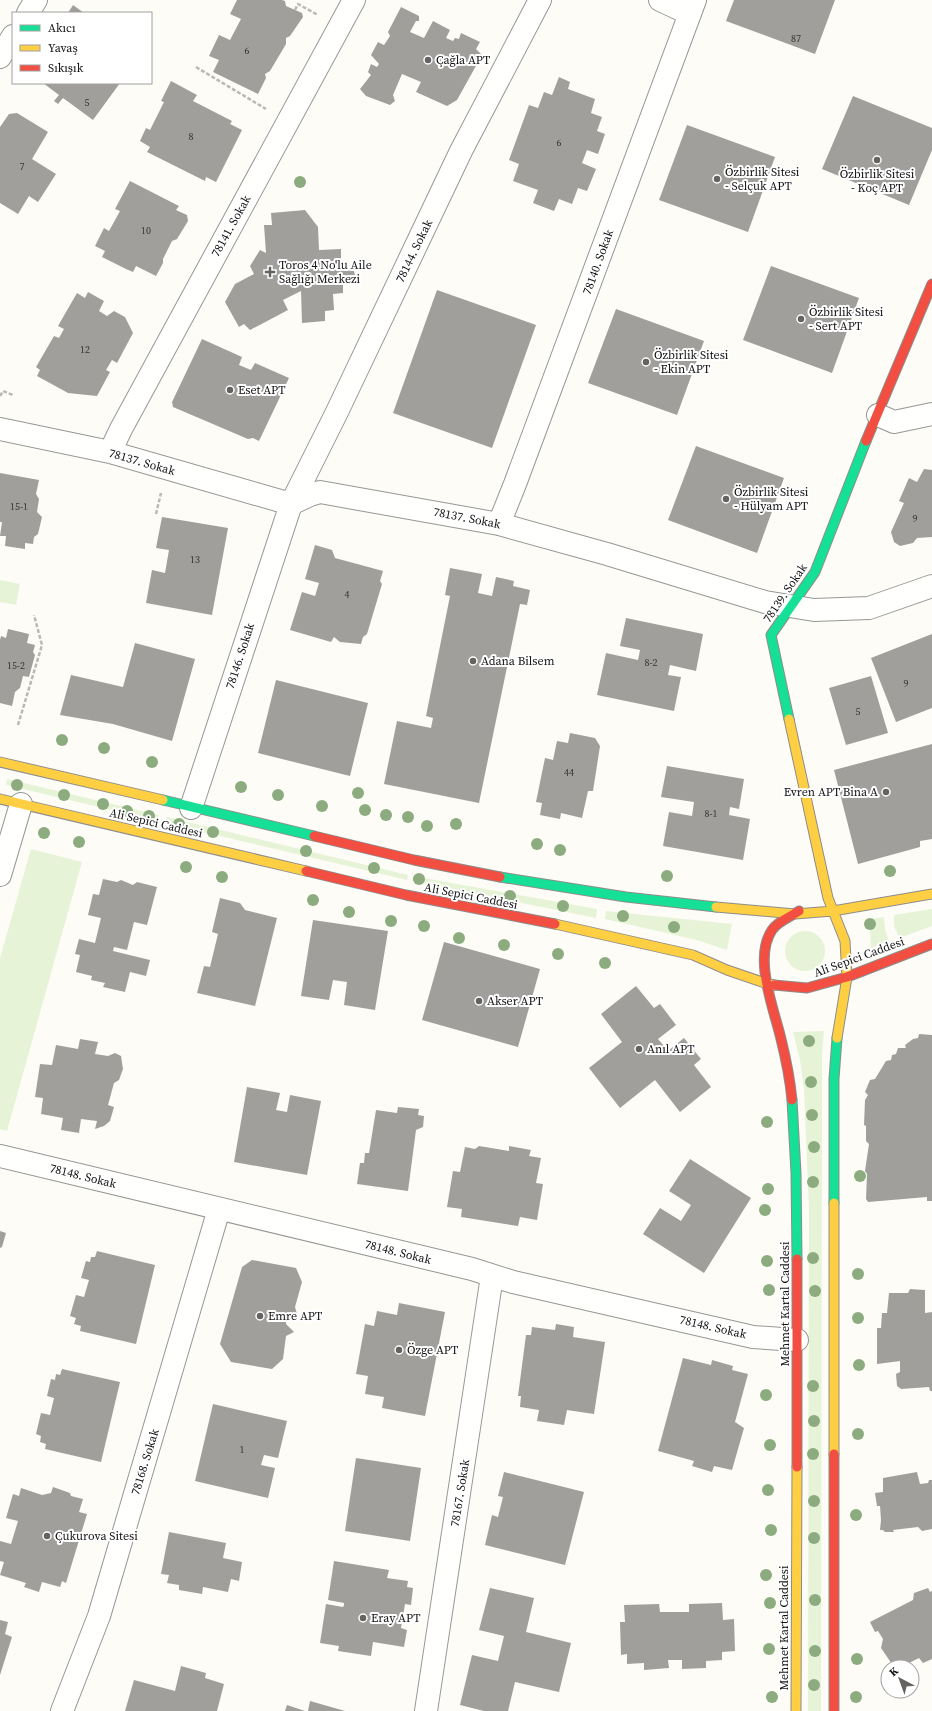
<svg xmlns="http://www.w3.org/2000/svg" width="932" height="1711" font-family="'Source Serif 4',serif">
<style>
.green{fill:#e7f3d7}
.building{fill:#a19f9c}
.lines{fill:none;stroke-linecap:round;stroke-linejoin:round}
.street-casing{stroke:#979795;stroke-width:24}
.fast-casing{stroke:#8e8d8b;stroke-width:11}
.slow-casing{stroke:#8e8d8b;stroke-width:11}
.jam-casing{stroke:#8e8d8b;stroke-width:11}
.path{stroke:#b9b9b8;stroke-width:2.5;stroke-dasharray:4 2;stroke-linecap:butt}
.street{stroke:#fffffe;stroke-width:22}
.fast{stroke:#16e098;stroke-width:9}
.slow{stroke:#ffcf43;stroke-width:9}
.jam{stroke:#f24e42;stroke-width:9}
.tree{fill:#8cac80}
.poi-dot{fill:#646362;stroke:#fff;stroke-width:1.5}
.labels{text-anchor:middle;stroke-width:4;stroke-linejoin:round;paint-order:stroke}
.number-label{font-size:10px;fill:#353434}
.poi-label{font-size:12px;fill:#111;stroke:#fff;text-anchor:start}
.street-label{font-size:12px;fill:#111;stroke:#fff}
</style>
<rect width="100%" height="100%" fill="#fdfcf7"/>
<path class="green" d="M0,580l20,4 -4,21 -16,-3z
M7,779l152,36 -1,6 -152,-36z
M167,817l241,58 -1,5 -242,-57z
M31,849l51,13 -75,269 -7,-2v-171z
M413,876l184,33 -1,9 -184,-37z
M932,909v17l-33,12 -5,-12v-11z
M606,911l126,13 -5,26 -30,-10 -92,-21z
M884,917l1,12 4,13 -18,6 -1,-17 -4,-11z
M785 951a20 20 0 1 1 40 0a20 20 0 1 1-40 0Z
M824,1031l-2,23v56l-1,601h-13l1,-500 -5,-122 -4,-29 -7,-28z"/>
<path class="building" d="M237,0h45l3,1 1,5 16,7 1,4 -13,19 -4,2v6l-16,27 -5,3 1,4 -8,16 -45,-22 6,-12 -10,-4 10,-21 11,5 11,-21 -11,-5z
M734,0h101l-20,54 -89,-33z
M73,5l11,8h-16z
M401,7l18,9v5h-3l-6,11 14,6 9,-17 17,9 -4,8 7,3 2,-3 4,1 2,-6 19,9 -4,7 6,6 -25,45 -10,6 -31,-14 5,-10 -19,-8 -9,21 2,6 -5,4 -24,-9 -6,-7 11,-14 -3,-3 3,-8 6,3 2,-3 -8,-9 7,-13 6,3 6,-9 -2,-4z
M559,77l11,5 -2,7 27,10 -4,14 11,4 -5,14 8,3 -7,20 -11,-4 -5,13 14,6 -9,22 -9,-3 -6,16 -13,-5 -5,12 -21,-8 5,-13 -25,-9 6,-17 -10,-4 20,-55 9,3 6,-16 8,3z
M171,81l26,14 -4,6 39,20 -2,3 12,6 -26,52 -10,-5 -1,4 -58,-29 3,-5 -10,-6 6,-13 4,2 14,-28 -3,-1z
M43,83h77l-27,37 -30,-22 -5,6 -4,-3 5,-6z
M853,96l79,32v22l-23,55 -87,-36z
M17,113l31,19 -16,27 24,15 -18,28 -9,-6 -11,18 -18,-11v-76l9,-13z
M687,125l88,32 -27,75 -89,-32z
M130,181l49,25 -3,4 11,5 1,6 -11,18 -5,2 -9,18v4l-7,13 -20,-10 -3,6 -7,-3 -24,-12 3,-6 -10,-5 9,-18 5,3 11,-20 -5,-2z
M305,210l13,17 1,23 22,-1v20l12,-1 2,7 -12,1v17l-10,1 1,16 -9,1v10l-23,2 -1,-32 -18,9 5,10 -38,20 -6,-6 -5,3 -14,-25 10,-18 19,-10 -4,-8 10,-16 6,3 -2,-28h8l-1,-12z
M771,266l88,32 -27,75 -89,-33z
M437,290l99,35 -44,123 -99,-35z
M88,292l16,9 -5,10 8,5 7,-5 11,6 8,16 -16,30 -5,-3 -6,10 4,2 -13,24 -29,-3 -31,-17 3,-6 -4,-3 18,-31 5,2 5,-9 -6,-3 19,-33 8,5z
M616,309l88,32 -27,74 -89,-32z
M202,339l40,18 -3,8 12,5 4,-7 34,15 -30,63 -6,-3 -5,1 -75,-32 -1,-5z
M696,446l88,32 -27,75 -89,-33z
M924,469l8,1v67l-15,1 -4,5 -13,3 -6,-4 -3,-10 13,-29 -5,-2 10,-23 8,4z
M0,473l39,7 -3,14 3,5 -2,13 5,5 -4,17 -4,3 -1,7 -8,-1v6l-20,-3 1,-10h-6l2,-14h-2z
M162,517l66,11 -16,87 -66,-12 6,-33 13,3 4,-23 -13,-2z
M315,545l17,5 3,8 48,13 -3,10 2,3 -15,50 -4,3 -2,7 -21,-2 -6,-5 -3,5 -41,-12 12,-38 13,4 4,-13 -14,-4z
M450,568l32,6 -4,19 14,3 4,-19 18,4 -1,5 17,4 -3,15 -7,-1 -41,199 -95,-19 13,-63 34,7 2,-10 -7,-2 24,-120 -5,-1z
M626,618l77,16 -7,37 -26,-6 -2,10 13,2 -7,34 -77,-16 9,-42 32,7 2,-10 -20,-4z
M8,629l21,5 -2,9 8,2 -2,7 2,3 -6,22 -6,-1 -3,12 -5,4 -3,14 -12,-3v-63l1,-4 5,2z
M932,634v74l-36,14 -25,-64z
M135,643l60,16 -23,82 -59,-17 -53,-9 11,-40 52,12z
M871,676l17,57 -42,12 -17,-57z
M276,680l92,23 -18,73 -92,-23z
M570,733l25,5 5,8 -7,45h-5l-6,27 -21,-5 -1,6 -20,-4 2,-12 -6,-1 9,-44 8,2 4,-19 11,2z
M932,744v95l-12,2v6l-62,17 -24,-94z
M667,766l77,13 -5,30 -9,-2 -1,8 21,4 -7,41 -80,-14 6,-34 23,4 2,-14 -33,-5z
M103,879l14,3 4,-2 12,5 4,-3 20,5 -10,38 -13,-3 -7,28 -13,-3 -1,4 37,9 -4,16 -16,-4 -5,20 -22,-5 2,-4 -14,-3 1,-4 -16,-4 4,-17 -5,-1 4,-15 16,4 6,-25 -13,-3 5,-21 6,1z
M220,898l20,5 5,7 32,8 -22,88 -58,-13 7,-27 6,1 8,-33 -6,-2z
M313,920l75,11 -13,79 -31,-5 3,-23 -14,-2 -4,20 -28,-4z
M444,942l96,27 -22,78 -96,-27z
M636,986l18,22 6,-4 16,21 -18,14 10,12 16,-13 17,21 -7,6 17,22 -31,25 -25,-32 -35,28 -31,-40 33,-26 -21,-28z
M919,1034l13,1v166h-5v-4l-59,5 -2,-3 1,-25 -2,-3 4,-27 -3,-3v-15l-2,-1 1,-25 3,-5 -3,-3 5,-12 5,-1 11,-18 5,-1 1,-5 4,-1 2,-6h8l-1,-3 8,-6 5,-1z
M80,1039l18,3 -3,12 13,2 7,-3 6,3 2,13 -4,11 -5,3 -6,22 6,2 -4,14 -6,5 -9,3 2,-8 -16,-2 -2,14 -18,-3 2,-12 -22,-4 2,-16 -8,-1 5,-33 12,1 4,-20 22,4z
M247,1087l33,6 -4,17 11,2 3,-17 31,6 -14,74 -73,-13z
M398,1107l21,2 -1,6 6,1 -1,11 -7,3 -8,61 -51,-7 3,-21h4l1,-10h4l7,-43 21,3z
M479,1146l30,5v-5l22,4 -2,6 12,2 -5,25 7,1 -6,36 -17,-3 -2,9 -57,-9 1,-8 -15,-2 6,-36 7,1 5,-25 10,2z
M690,1159l61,39 -47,75 -61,-39 17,-26 21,13 10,-16 -22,-14z
M0,1231l6,2 -4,14 -2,1z
M97,1251l58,14 -19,79 -56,-13 1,-5 -7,-2 2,-6 -6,-2 6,-21 8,2 5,-17 -8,-2 5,-17 4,1 1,-5h4z
M252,1260l44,8 6,14 -7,25 2,7 -10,4 -1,3v3l8,8 -8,4 -3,23 -11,10 -41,-7 -11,-18 22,-77z
M910,1289l15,1v23l7,-1v79h-2l-1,-4 -28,2 -4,-3 -1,-12 4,-2v-11l-23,3v-36h4l1,-15h5l2,-20h19z
M399,1303l46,9 -20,104 -43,-8 2,-11 -19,-3 3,-18 -12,-2 9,-50 9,2 3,-15 20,4z
M556,1324l18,3 -1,10 32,5 -11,72 -27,-4 -3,15 -27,-4 2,-11 -19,-3 1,-11h-3l8,-61h5l1,-8 23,3z
M683,1358l28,7 1,-5 21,6 -1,4 16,4 -13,48 9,6 -12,42 -18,-4 -2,6 -20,-6 2,-5 -36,-10z
M62,1369l58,13 -19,80 -56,-13 1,-5 -6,-2 1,-6 -5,-2 5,-21 9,2 4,-17 -7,-2 4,-17 4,1 1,-6 4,1z
M213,1404l74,17 -9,37 -14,-3 -3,10 14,3 -7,30 -73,-17z
M356,1458l65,10 -11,73 -65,-10z
M504,1472l80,20 -19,73 -80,-20 7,-30 6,2 5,-20 -5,-1z
M917,1472l3,12 8,-1 1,-3h3v49l-10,2 -4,-4 -25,3 1,2h-9l-2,-2h-3l1,-10 -1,-14h-3l-2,-13 8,-1v-14z
M53,1487l17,6 1,3 12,3 -4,13 8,2 -21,69 -4,-2 -2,6 -18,-5 -3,10 -15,-5 2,-4 -26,-8 4,-13 -4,-1v-20l11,3 7,-23 -12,-3 7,-24 6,2 2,-8 21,7 9,-2z
M169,1532l57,11 -3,15 19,4 -3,19 -8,-2 -3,13 -25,-5 -1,7 -23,-4v-5l-12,-2 2,-8 -8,-1z
M334,1561l55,9 -2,8 21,3 -1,6 6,1 -2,17 -6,-1 -4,24 6,2 -3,17 -31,-5 -2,14 -33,-5 1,-5 -19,-3 6,-39 17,3 1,-2v-2l-16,-3z
M490,1588l44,10 -8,34 45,11 -12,49 -44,-10 -7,29h-24l-24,-6 12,-50 26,6 6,-25 -25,-6z
M928,1588l2,4 2,-1v68l-9,4 -4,-5 -18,9h-7l-13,-19 2,-9 -5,-8 -3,1 -5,-10 43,-22 1,-7z
M722,1603l1,17 11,-1 1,32 -13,1v8l-16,1v7l-24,1v-9h-14l1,8 -25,2v-7l-17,1v-10l-6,1 -1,-33h5l-1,-17 35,-1 1,8h29v-8z
M0,1620l8,2 -3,12 7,3 -12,38z
M181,1666l25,7 -1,5 19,6 -7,27h-92l9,-31 41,11z
M310,1701l35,10h-37z
M287,1705l18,6h-20z"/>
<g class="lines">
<g class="street-casing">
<path id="street" d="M660,0l30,14
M28,13l8,-13
M0,57l13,-21
M878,415l16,7 38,-8
M0,429l110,23 181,52 19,-9 10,-3 179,32 108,30 158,48 49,8 55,-2 63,-22
M110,452l11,-23 233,-429
M499,524l16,-40 180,-484
M191,808l100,-304 45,-90 125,-263 79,-151
M0,875l21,-71
M0,1156l472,113 41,13 240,55 44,3
M62,1711l37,-95 120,-407
M426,1711l66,-435"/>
</g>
<g class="fast-casing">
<path id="fast" d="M789,719l-18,-84 44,-63 51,-131
M163,800l151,36
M500,877l126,20 90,10
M792,1100l4,73 1,86
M834,1203v-124l3,-41"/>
</g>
<g class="slow-casing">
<path id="slow" d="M789,719l39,179 17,43 2,36 -10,61
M0,762l163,38
M0,799l306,72
M716,907l79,7 38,-3 99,-17
M555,924l138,31 34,15 41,14 6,1
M834,1203v251
M796,1711l1,-244"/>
</g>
<g class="jam-casing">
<path id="jam" d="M866,441l66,-157
M314,836l100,24 86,17
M306,871l100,24 149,29
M774,985l33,3 40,-11 85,-33
M792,1100c-2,-21 -6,-41 -11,-61 -7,-30 -28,-81 -9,-109 6,-9 18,-13 27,-19
M834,1454v257
M797,1467v-208"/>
</g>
<path class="path" d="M295,10l3,-6 20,11
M196,67l70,42
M0,396l3,-5 10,4
M156,514l5,-21
M18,725l24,-80 -8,-30"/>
<use href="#street" class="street"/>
<use href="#fast" class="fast"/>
<use href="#slow" class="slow"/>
<use href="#jam" class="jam"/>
</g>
<g class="tree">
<circle cx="300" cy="182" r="6"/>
<circle cx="62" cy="740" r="6"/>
<circle cx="104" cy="748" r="6"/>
<circle cx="152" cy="762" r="6"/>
<circle cx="17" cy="785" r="6"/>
<circle cx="241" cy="787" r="6"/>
<circle cx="358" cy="793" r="6"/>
<circle cx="64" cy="795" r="6"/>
<circle cx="278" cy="795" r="6"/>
<circle cx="103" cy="804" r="6"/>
<circle cx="322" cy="806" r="6"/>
<circle cx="365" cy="810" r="6"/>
<circle cx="127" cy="811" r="6"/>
<circle cx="386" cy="815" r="6"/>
<circle cx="149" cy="816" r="6"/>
<circle cx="408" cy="817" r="6"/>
<circle cx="179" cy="824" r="6"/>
<circle cx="456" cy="824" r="6"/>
<circle cx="427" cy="826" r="6"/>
<circle cx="213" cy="832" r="6"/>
<circle cx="44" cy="833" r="6"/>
<circle cx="79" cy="842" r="6"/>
<circle cx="537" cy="844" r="6"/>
<circle cx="560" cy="850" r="6"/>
<circle cx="306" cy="851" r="6"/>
<circle cx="186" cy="867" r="6"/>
<circle cx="374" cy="868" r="6"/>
<circle cx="890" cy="871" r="6"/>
<circle cx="667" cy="876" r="6"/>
<circle cx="222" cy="877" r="6"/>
<circle cx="419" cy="879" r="6"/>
<circle cx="510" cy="896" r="6"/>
<circle cx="313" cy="900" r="6"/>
<circle cx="563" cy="906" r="6"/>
<circle cx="349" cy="912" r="6"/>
<circle cx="623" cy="916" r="6"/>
<circle cx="391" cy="921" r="6"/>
<circle cx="870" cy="924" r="6"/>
<circle cx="424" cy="926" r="6"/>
<circle cx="674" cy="927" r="6"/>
<circle cx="459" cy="938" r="6"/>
<circle cx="504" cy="945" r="6"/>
<circle cx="558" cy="954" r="6"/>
<circle cx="605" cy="963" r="6"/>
<circle cx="809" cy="1041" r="6"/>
<circle cx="811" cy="1082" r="6"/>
<circle cx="812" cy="1115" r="6"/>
<circle cx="767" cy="1122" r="6"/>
<circle cx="814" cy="1147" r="6"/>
<circle cx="860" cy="1176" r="6"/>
<circle cx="813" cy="1182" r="6"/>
<circle cx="768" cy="1189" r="6"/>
<circle cx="765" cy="1210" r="6"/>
<circle cx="813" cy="1258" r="6"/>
<circle cx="767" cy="1261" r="6"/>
<circle cx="858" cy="1274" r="6"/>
<circle cx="769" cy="1290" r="6"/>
<circle cx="815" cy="1291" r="6"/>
<circle cx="858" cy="1318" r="6"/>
<circle cx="859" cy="1365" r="6"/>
<circle cx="813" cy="1386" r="6"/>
<circle cx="766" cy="1395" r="6"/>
<circle cx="814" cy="1421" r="6"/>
<circle cx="858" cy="1434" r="6"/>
<circle cx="770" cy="1445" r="6"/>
<circle cx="813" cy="1454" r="6"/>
<circle cx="768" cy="1490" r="6"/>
<circle cx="814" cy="1501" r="6"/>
<circle cx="856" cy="1515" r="6"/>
<circle cx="771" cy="1530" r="6"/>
<circle cx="814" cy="1538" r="6"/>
<circle cx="766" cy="1575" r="6"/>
<circle cx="815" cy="1600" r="6"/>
<circle cx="770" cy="1603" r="6"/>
<circle cx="769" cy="1649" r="6"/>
<circle cx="815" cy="1651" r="6"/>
<circle cx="857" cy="1659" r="6"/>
<circle cx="814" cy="1685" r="6"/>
<circle cx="772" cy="1697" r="6"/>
<circle cx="856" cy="1697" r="6"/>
</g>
<g class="poi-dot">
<circle cx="428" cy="60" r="4"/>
<circle cx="877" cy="160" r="4"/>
<circle cx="717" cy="179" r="4"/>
<path d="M268 266h4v4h4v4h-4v4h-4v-4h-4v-4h4z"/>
<circle cx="801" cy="319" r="4"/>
<circle cx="646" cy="362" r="4"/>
<circle cx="230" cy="390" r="4"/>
<circle cx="726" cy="499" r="4"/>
<circle cx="473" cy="661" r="4"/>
<circle cx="886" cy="792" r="4"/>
<circle cx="479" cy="1001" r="4"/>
<circle cx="639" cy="1049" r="4"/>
<circle cx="260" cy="1316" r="4"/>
<circle cx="399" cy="1350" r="4"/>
<circle cx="47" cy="1536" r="4"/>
<circle cx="363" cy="1618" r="4"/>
</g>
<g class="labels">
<g class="number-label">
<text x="796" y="42">87</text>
<text x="247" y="54">6</text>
<text x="87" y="106">5</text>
<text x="191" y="140">8</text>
<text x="559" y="146">6</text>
<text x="22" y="170">7</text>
<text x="146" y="234">10</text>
<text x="85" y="353">12</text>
<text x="19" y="510">15-1</text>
<text x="915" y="522">9</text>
<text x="195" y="563">13</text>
<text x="347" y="598">4</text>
<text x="651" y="666">8-2</text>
<text x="16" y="669">15-2</text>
<text x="906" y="687">9</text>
<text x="858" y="715">5</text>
<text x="569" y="776">44</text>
<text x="711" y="817">8-1</text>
<text x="242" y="1453">1</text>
</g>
<g class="poi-label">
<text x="436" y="64">Çağla APT</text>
<text x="725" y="176">Özbirlik Sitesi<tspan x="725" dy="14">- Selçuk APT</tspan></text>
<text x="877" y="178" text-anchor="middle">Özbirlik Sitesi<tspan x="877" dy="14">- Koç APT</tspan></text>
<text x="279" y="269">Toros 4 No'lu Aile<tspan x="279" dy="14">Sağlığı Merkezi</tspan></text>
<text x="809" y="316">Özbirlik Sitesi<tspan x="809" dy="14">- Sert APT</tspan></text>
<text x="654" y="359">Özbirlik Sitesi<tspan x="654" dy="14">- Ekin APT</tspan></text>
<text x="238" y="394">Eset APT</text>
<text x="734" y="496">Özbirlik Sitesi<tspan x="734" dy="14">- Hülyam APT</tspan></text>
<text x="481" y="665">Adana Bilsem</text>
<text x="878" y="796" text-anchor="end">Evren APT Bina A</text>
<text x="487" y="1005">Akser APT</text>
<text x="647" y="1053">Anıl APT</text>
<text x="268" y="1320">Emre APT</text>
<text x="407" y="1354">Özge APT</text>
<text x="55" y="1540">Çukurova Sitesi</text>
<text x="371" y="1622">Eray APT</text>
</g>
<g class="street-label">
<text transform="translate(231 226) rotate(-61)" y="4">78141. Sokak</text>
<text transform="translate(414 251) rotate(-64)" y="4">78144. Sokak</text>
<text transform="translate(598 262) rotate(-70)" y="4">78140. Sokak</text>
<text transform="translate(142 462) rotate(16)" y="4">78137. Sokak</text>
<text transform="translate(467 518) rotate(11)" y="4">78137. Sokak</text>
<text transform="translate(785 593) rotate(-56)" y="4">78139. Sokak</text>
<text transform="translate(240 656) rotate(-72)" y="4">78146. Sokak</text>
<text transform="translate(156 823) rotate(13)" y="4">Ali Sepici Caddesi</text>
<text transform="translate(471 896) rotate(11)" y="4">Ali Sepici Caddesi</text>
<text transform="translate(859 957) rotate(-20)" y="4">Ali Sepici Caddesi</text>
<text transform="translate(83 1176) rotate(14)" y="4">78148. Sokak</text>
<text transform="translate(398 1252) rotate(14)" y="4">78148. Sokak</text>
<text transform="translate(785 1304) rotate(-90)" y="4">Mehmet Kartal Caddesi</text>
<text transform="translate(713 1327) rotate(13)" y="4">78148. Sokak</text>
<text transform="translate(145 1462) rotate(-73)" y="4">78168. Sokak</text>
<text transform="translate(460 1493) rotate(-81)" y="4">78167. Sokak</text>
<text transform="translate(784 1628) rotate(-90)" y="4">Mehmet Kartal Caddesi</text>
</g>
</g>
<rect x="12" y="12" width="140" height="72" fill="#ffffff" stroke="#a0a0a0"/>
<rect x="20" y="25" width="20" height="6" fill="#16e098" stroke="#a0a0a0"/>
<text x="48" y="32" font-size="12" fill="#111111">Akıcı</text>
<rect x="20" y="45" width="20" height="6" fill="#ffcf43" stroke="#a0a0a0"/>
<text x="48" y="52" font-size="12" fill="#111111">Yavaş</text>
<rect x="20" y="65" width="20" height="6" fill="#f24e42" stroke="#a0a0a0"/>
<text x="48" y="72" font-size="12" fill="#111111">Sıkışık</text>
<g transform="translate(900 1679) rotate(319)"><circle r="19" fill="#ffffff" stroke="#a0a0a0"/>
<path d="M0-3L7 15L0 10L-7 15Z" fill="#646362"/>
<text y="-6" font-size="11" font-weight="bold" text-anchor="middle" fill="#111111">K</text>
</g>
</svg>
